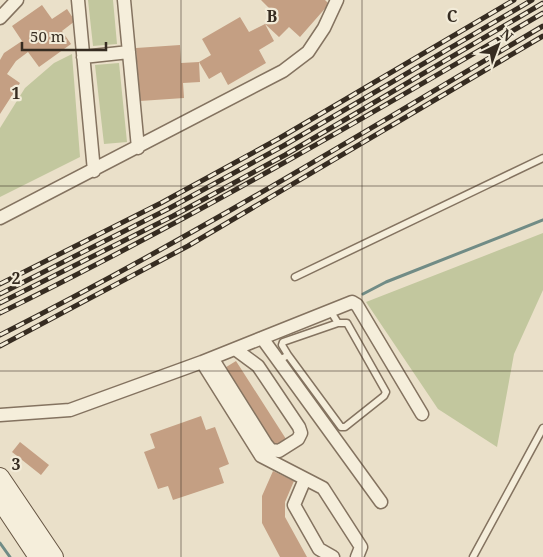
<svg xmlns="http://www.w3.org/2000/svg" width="543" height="557" font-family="'Noto Serif',serif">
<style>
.green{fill:#c2c79e}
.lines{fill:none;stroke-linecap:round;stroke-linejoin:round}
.stream{stroke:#718c86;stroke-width:3}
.building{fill:#c49f83}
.lane-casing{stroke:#847360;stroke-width:9}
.street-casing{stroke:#847360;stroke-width:15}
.secondary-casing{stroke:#665543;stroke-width:20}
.lane{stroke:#f5eedb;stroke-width:6}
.street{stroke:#f5eedb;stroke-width:12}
.secondary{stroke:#f5eedb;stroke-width:18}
.rail-casing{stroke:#362c21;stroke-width:5}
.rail{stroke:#f2ebd8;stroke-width:3;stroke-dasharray:9;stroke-linecap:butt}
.grid{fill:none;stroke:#362c21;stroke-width:1;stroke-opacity:0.55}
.grid-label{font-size:16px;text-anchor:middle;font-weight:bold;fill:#362c21;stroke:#f2ebd8;stroke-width:4.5;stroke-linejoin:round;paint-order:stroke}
</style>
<rect width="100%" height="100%" fill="#eae0c9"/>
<path class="green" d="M88,0h25l4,44 -24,2z
M72,54l8,103 -80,40v-69l25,-40 29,-25z
M119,63l8,79 -23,2 -9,-79z
M543,233v57l-29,64 -17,93 -59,-38 -72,-107z"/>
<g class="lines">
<path class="stream" d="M363,294l23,-12 157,-62
M0,543l10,14"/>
</g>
<path class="building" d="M261,0h64l4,4 -29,33 -11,-10 -10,10 -14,-13 9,17 -15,9 7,13 -38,22 -7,-13 -12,7 -10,-17 12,-7 -9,-16 38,-22 9,15 16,-8 9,-11z
M42,5l10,14 15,-10 8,12 -13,10 9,13 -32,23 -11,-15 -12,9 -9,13 13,9 -20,31v-54l4,-7 18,-12 -10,-15z
M180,45l1,18 18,-1 1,20 -17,1 1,15 -44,3 -4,-53z
M236,361l50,78 -13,8 -50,-78z
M201,416l5,14 9,-3 14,37 -10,4 5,15 -51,17 -5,-14 -10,3 -14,-37 11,-4 -5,-14z
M20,442l29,23 -8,10 -29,-23z
M273,471l21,10 -9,21v15l22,40h-27l-18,-34v-27z"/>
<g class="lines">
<g class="lane-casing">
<path id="lane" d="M295,277l248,-119
M288,355l-6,-10 1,-3 55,-19
M278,361l10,-6 53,72h4l39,-31 2,-4 -39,-69h-9l-7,-11
M473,557l70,-129"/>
</g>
<g class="street-casing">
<path id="street" d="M78,0l16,171
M124,0l14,148
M0,18l17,-18
M83,57l46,-5
M0,218l283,-147 25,-19 16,-24 13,-28
M262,338l119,164
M212,358l54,86 5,6 8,1 19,-12 3,-6 -2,-6 -41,-61 -23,-17
M202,362l59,94 62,32 38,59 -4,10
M0,415l70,-5 132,-48 150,-60 5,3 65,109
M305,479l-11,26 25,44 14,8"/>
</g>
<g class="secondary-casing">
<path id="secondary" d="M0,477l54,80
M0,500l38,57"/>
</g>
<use href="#lane" class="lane"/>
<use href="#street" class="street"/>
<use href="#secondary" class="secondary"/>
<g class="rail-casing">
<path id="rail" d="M0,284l161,-81 117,-64 236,-139
M0,294l168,-85 115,-63 249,-146
M0,303l173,-87 112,-61 258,-152
M0,313c186,-91 364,-195 543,-300
M0,335c186,-94 364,-203 543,-309
M0,346l188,-100 355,-210"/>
</g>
<use href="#rail" class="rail"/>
</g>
<path class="grid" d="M181,0v557M362,0v557M0,186h543M0,371h543"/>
<g class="grid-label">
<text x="272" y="22">B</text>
<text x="452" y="22">C</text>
<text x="16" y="99">1</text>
<text x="16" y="284">2</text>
<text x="16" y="470">3</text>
</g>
<g transform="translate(498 45) rotate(42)" stroke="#f2ebd8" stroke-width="4" paint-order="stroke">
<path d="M0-4L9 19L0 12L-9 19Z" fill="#362c21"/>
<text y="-8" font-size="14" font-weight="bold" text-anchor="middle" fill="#362c21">N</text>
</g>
<path d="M22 42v8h84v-8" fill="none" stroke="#362c21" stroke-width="2.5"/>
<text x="30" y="42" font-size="15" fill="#362c21" stroke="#f2ebd8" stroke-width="4" paint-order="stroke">50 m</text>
</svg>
